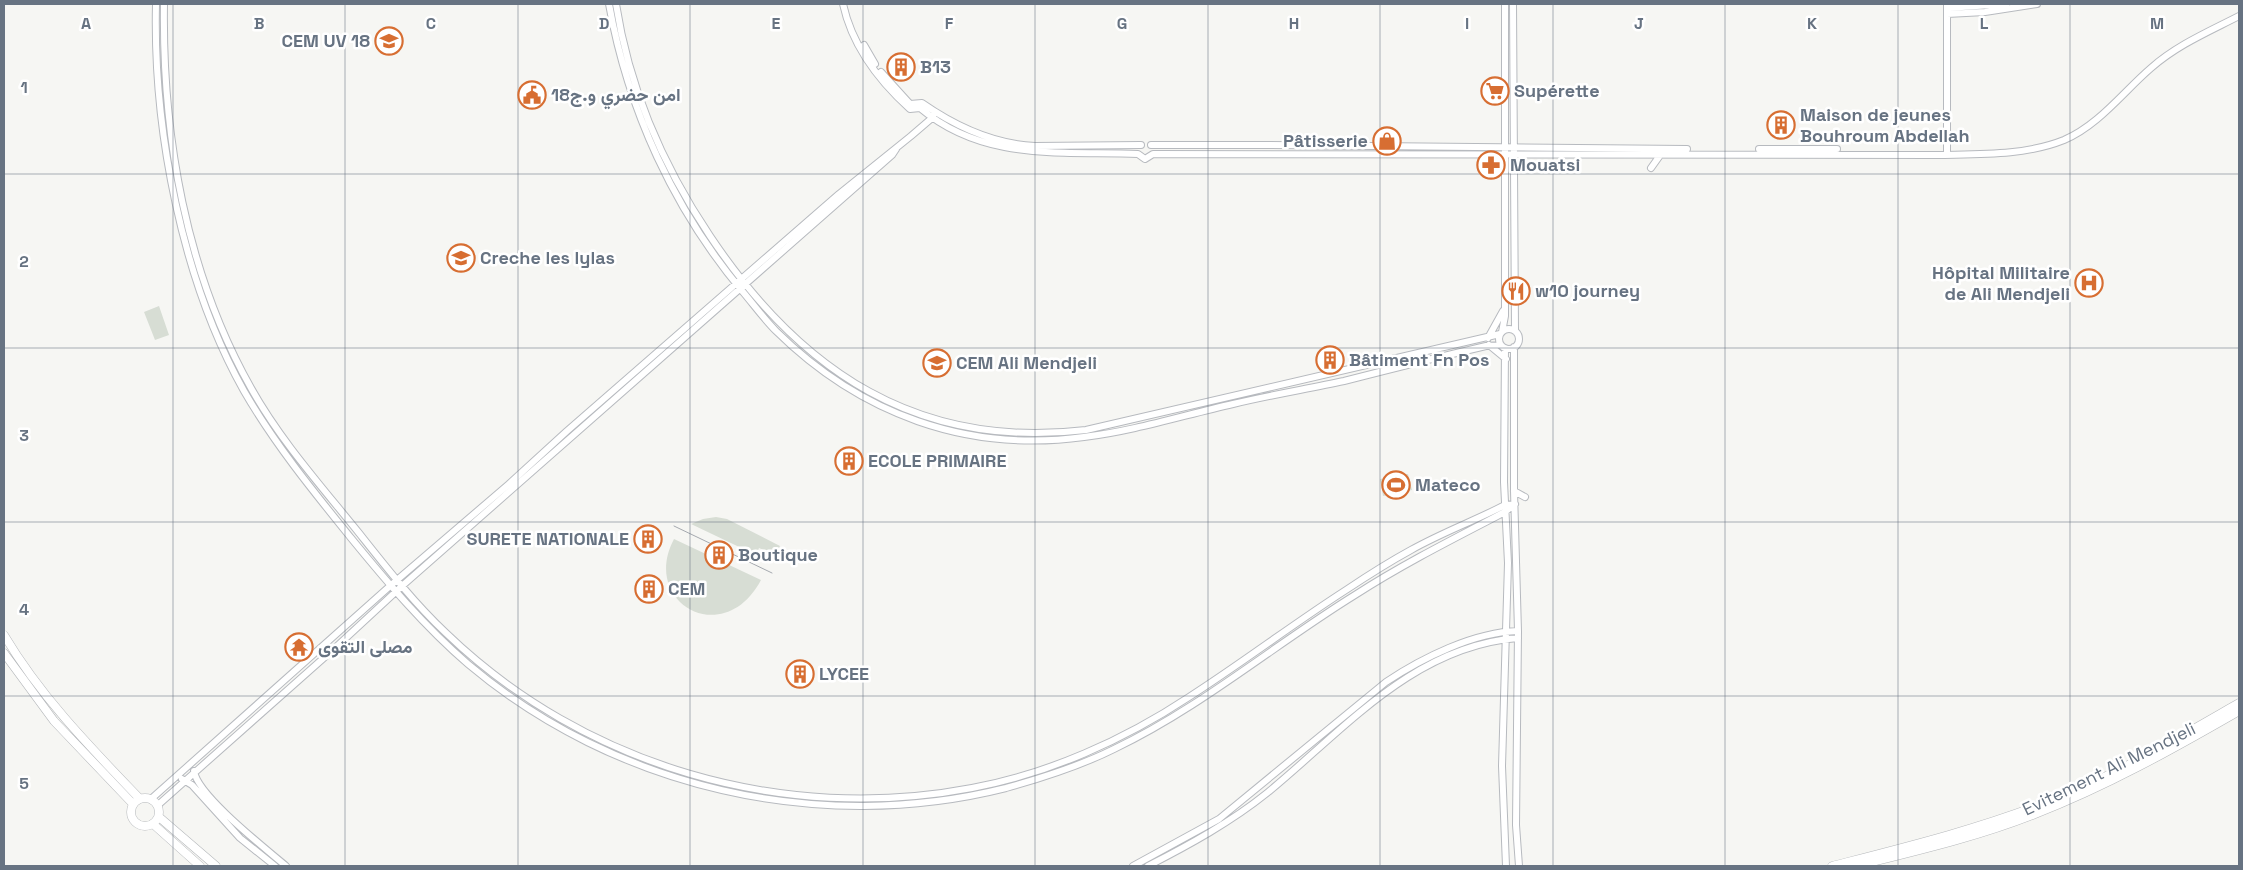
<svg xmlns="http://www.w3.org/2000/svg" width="2243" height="870" font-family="'Space Grotesk',Vazirmatn,sans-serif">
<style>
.green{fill:#d7ddd4}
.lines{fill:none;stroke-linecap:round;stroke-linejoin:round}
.secondary-casing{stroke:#b7babf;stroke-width:8}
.highway-casing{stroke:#b5b8bb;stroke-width:9}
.secondary{stroke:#fff;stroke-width:6}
.highway{stroke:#fff;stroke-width:8}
.tram{stroke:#a5a9af;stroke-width:1}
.grid{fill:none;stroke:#677382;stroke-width:1;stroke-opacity:0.55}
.labels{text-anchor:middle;stroke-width:5;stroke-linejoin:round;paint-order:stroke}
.poi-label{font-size:18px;font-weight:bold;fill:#677382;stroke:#fff;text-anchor:start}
.street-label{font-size:18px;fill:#677382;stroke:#fff}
.grid-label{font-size:16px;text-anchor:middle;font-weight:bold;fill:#677382;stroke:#fff;stroke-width:5;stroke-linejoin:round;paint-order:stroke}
</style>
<rect width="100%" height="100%" fill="#f6f6f3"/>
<path class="green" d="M159,306l10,29 -14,5 -11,-28z
M1408,474l4,16 -29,6 -3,-17z
M716,517l11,2 53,27 -5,9 -16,-7 -3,7 -65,-31 12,-5z
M674,539l87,41c-37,70 -121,23 -87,-41z"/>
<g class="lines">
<g class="secondary-casing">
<path id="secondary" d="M156,4c-3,125 26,277 88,387 30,52 69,100 107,147 36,44 73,88 117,126 147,124 351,171 538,124 36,-10 74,-22 108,-39 86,-41 160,-104 241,-154 48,-31 100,-57 150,-83l10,-8
M164,4c-2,131 22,269 87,384 29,52 71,99 108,145 27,34 55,70 87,100 138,133 337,191 526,155 76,-14 152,-48 217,-91 53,-34 104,-73 157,-107 21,-14 43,-28 65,-40 30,-17 63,-29 94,-45l10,-1
M609,4c19,106 65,206 134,288 11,13 21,27 33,39 84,83 191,122 308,106 50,-6 100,-22 149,-33 37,-9 74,-15 111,-23 47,-12 95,-24 142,-35l15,-1
M616,4c13,84 47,162 94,232 91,136 208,214 376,194l414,-96
M843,4c9,41 36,77 67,105l10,-1c64,54 141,43 218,46l7,5 8,-5 784,1c42,-1 87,1 127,-15 35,-15 59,-48 87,-72 26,-23 57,-36 88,-52
M1513,4l2,327
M1947,4v149
M1947,8l59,-4
M1947,14l38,-2 52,-8
M864,45l11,19
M881,72l29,32 12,-1c33,23 71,41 113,43l106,-1
M1151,145h120l416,4
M1759,149h78
M1651,168l10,-14
M1499 339a10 10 0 1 1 20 0a10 10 0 1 1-20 0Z
M1502,332l3,-16v-312
M1488,338l15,-27
M1489,345l17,14
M1514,347v144l4,140 -2,194 3,41
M1505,348l-1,134 4,81 -6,203 4,100
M1514,491l11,6
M194,771c3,24 72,78 92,95
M182,779l10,6 48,53 35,28
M151,799l239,-213 119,-102 58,-53 272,-237 72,-58 21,-18 3,-6
M158,805l177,-157 67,-62 490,-431 4,-6
M1133,866l86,-47 167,-137c36,-24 88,-50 132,-51
M1148,866c41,-21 83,-44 119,-73 76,-62 146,-147 251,-155"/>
</g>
<g class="highway-casing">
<path id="highway" d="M4,635c37,62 86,112 136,164
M4,653l50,68 79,83
M131 812a14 14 0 1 1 28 0a14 14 0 1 1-28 0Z
M159,817l57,49
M153,824l47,42
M1832,866c74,-19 147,-37 218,-65 66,-26 128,-63 189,-98
M1856,866c60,-15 121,-29 179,-52 72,-28 138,-65 204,-103"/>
</g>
<use href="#secondary" class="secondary"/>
<use href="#highway" class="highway"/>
<path class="tram" d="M674,526l98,47"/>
</g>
<path class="grid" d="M173,4v862M345,4v862M518,4v862M690,4v862M863,4v862M1035,4v862M1208,4v862M1380,4v862M1553,4v862M1725,4v862M1898,4v862M2070,4v862M4,174h2235M4,348h2235M4,522h2235M4,696h2235"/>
<defs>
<g id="school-ring" transform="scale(1.4375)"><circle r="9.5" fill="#fff" stroke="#d76e32" stroke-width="1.5"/><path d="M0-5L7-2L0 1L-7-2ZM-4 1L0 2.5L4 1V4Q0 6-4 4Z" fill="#d76e32"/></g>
<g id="building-ring" transform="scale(1.4375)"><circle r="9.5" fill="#fff" stroke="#d76e32" stroke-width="1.5"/><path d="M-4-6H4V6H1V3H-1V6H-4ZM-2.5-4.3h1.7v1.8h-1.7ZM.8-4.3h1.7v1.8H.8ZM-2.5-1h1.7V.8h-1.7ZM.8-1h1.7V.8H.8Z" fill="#d76e32"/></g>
<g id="supermarket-ring" transform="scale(1.4375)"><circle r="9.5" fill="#fff" stroke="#d76e32" stroke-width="1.5"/><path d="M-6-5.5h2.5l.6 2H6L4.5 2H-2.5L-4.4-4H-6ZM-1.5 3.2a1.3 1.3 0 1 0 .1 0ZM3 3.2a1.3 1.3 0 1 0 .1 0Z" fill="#d76e32"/></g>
<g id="civic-ring" transform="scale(1.4375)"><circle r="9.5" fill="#fff" stroke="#d76e32" stroke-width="1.5"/><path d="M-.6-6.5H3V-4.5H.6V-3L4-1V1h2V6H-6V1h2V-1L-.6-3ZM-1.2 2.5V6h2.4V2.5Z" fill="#d76e32"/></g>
<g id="shop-ring" transform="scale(1.4375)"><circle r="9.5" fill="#fff" stroke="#d76e32" stroke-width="1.5"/><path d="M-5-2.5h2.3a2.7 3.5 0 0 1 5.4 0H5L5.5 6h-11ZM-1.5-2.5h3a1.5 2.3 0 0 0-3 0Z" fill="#d76e32"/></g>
<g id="pharmacy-ring" transform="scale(1.4375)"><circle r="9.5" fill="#fff" stroke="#d76e32" stroke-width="1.5"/><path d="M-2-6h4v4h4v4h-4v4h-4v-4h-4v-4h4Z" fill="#d76e32"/></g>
<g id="hospital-ring" transform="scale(1.4375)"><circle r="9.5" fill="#fff" stroke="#d76e32" stroke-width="1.5"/><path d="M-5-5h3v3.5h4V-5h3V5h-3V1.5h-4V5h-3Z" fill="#d76e32"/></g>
<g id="restaurant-ring" transform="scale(1.4375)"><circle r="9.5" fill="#fff" stroke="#d76e32" stroke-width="1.5"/><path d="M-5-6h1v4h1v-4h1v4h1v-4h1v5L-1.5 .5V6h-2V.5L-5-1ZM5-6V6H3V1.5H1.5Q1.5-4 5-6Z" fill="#d76e32"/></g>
<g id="stadium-ring" transform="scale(1.4375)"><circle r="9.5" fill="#fff" stroke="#d76e32" stroke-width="1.5"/><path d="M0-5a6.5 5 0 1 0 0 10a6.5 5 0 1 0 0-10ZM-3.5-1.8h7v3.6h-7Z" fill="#d76e32"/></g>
<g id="temple-ring" transform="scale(1.4375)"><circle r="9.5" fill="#fff" stroke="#d76e32" stroke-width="1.5"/><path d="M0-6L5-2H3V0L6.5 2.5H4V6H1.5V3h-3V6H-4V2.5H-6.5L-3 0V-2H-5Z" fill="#d76e32"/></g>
</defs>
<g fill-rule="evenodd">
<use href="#school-ring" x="389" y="41"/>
<use href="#building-ring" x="901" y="67"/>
<use href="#supermarket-ring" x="1495" y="91"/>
<use href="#civic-ring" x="532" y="95"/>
<use href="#building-ring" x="1781" y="125"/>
<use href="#shop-ring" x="1387" y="141"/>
<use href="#pharmacy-ring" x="1491" y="165"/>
<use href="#school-ring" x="461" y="258"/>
<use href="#hospital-ring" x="2089" y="283"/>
<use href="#restaurant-ring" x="1516" y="291"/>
<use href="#building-ring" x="1330" y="360"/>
<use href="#school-ring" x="937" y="363"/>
<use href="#building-ring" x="849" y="461"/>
<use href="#stadium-ring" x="1396" y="485"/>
<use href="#building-ring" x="648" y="539"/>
<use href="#building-ring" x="719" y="555"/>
<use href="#building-ring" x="649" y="589"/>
<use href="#temple-ring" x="299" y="647"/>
<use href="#building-ring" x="800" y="674"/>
</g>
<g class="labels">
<g class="poi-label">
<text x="370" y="47" text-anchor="end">CEM UV 18</text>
<text x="920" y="73">B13</text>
<text x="1514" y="97">Supérette</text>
<text x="551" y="101">امن حضري و.ج18</text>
<text x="1800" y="121">Maison de jeunes<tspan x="1800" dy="21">Bouhroum Abdellah</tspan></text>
<text x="1368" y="147" text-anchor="end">Pâtisserie</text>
<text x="1510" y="171">Mouatsi</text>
<text x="480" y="264">Creche les lylas</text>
<text x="2070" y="279" text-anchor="end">Hôpital Militaire<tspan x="2070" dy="21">de Ali Mendjeli</tspan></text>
<text x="1535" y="297">w10 journey</text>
<text x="1349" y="366">Bâtiment Fn Pos</text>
<text x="956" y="369">CEM Ali Mendjeli</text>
<text x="868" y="467">ECOLE PRIMAIRE</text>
<text x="1415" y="491">Mateco</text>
<text x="629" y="545" text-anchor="end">SURETE NATIONALE</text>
<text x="738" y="561">Boutique</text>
<text x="668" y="595">CEM</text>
<text x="318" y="653">مصلى التقوى</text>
<text x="819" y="680">LYCEE</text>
</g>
<g class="street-label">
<text transform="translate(2109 769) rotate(-26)" y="6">Evitement Ali Mendjeli</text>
</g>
</g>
<g class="grid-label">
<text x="86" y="29">A</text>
<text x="259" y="29">B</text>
<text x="431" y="29">C</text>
<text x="604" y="29">D</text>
<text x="776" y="29">E</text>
<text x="949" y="29">F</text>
<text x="1122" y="29">G</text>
<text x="1294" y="29">H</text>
<text x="1467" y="29">I</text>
<text x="1639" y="29">J</text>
<text x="1812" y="29">K</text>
<text x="1984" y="29">L</text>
<text x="2157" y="29">M</text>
<text x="24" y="93">1</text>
<text x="24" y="267">2</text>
<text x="24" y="441">3</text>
<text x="24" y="615">4</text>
<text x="24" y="789">5</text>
</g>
<rect width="2243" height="870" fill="none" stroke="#677382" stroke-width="10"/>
</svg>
